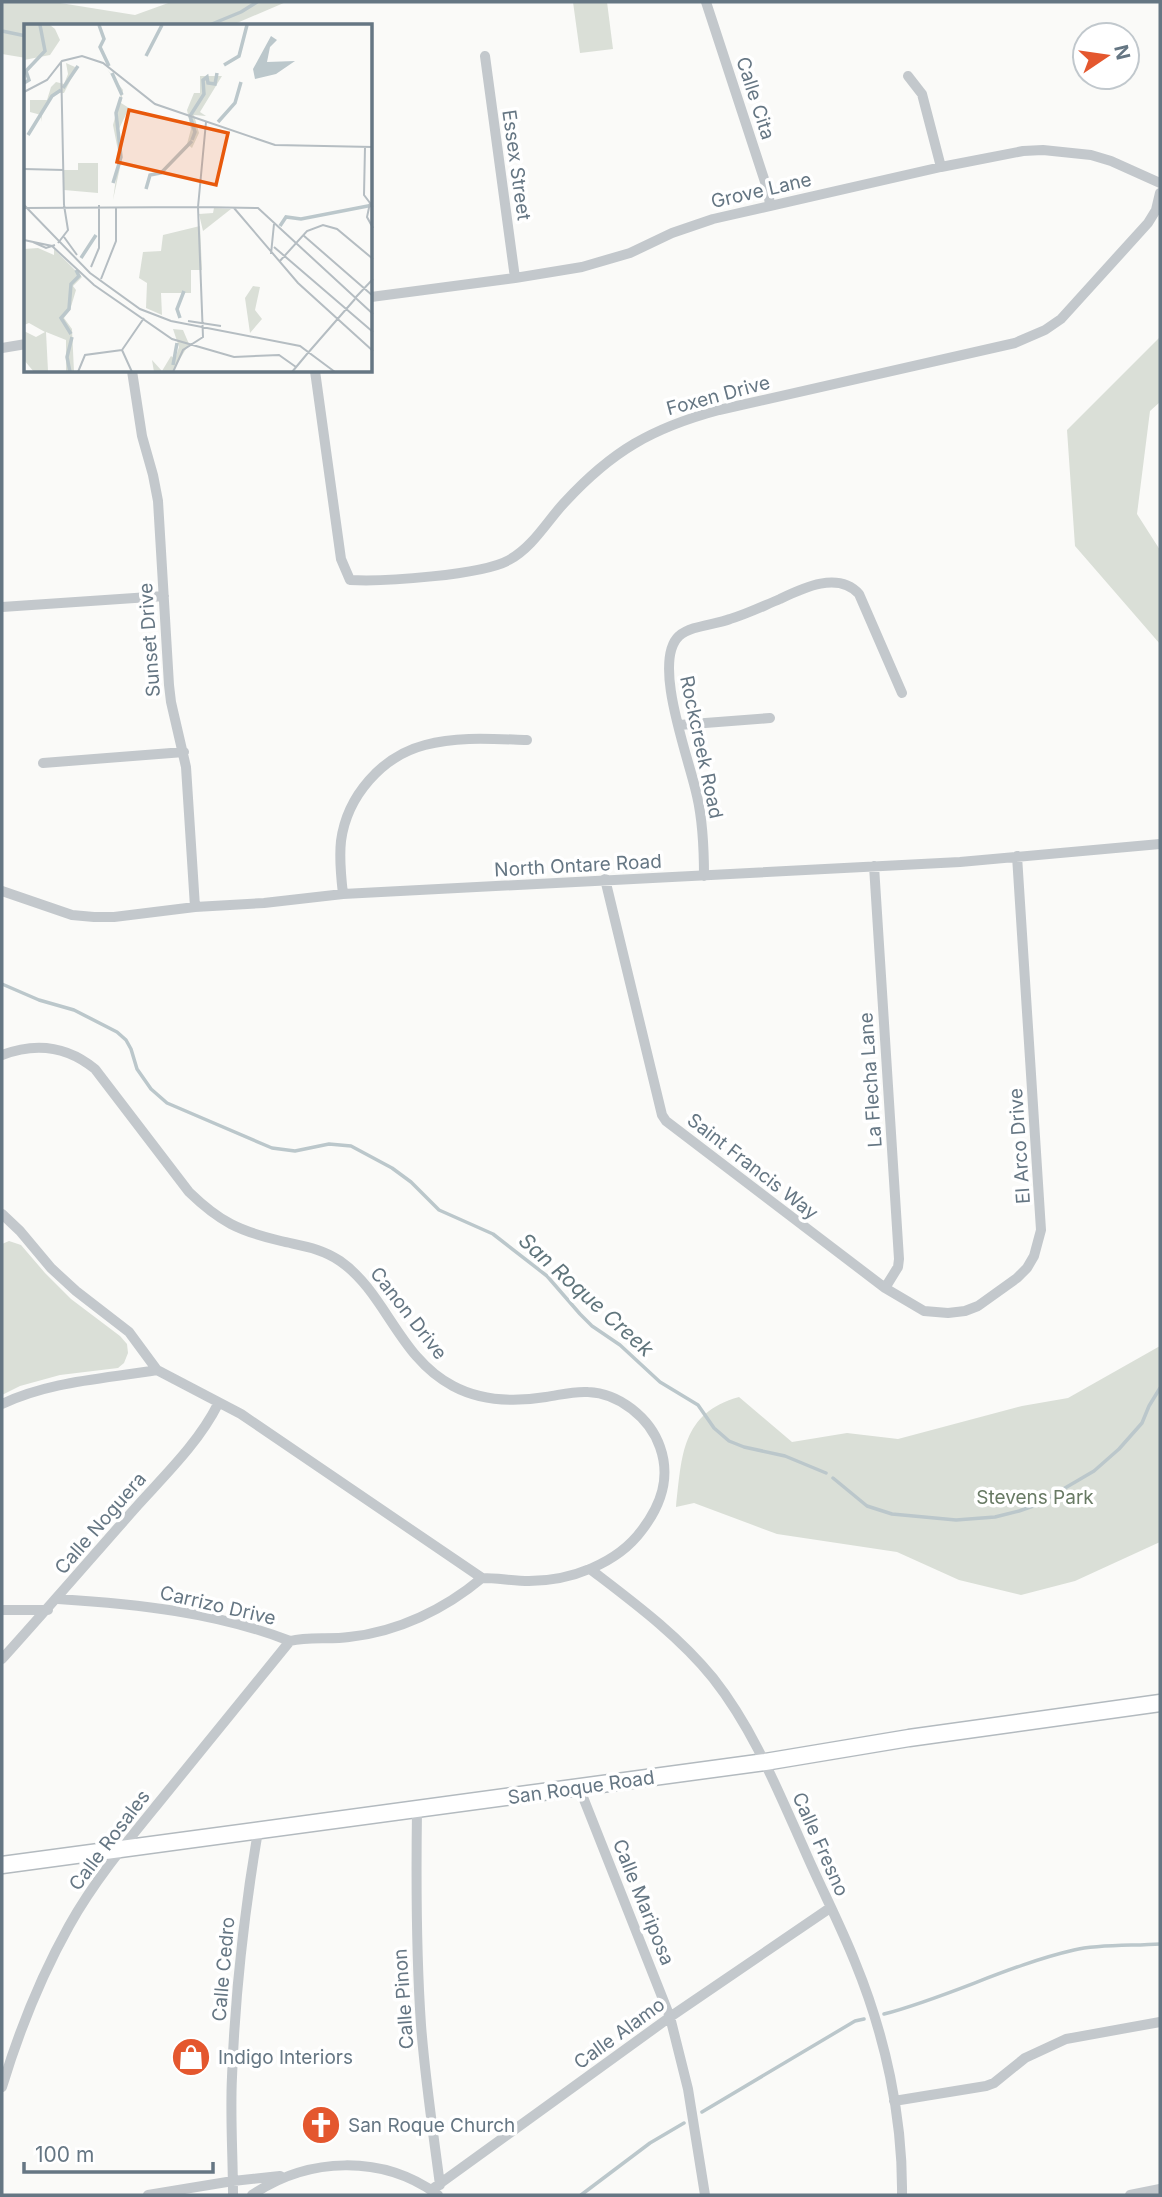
<svg xmlns="http://www.w3.org/2000/svg" width="1162" height="2197" font-family="Inter,sans-serif">
<style>
.green{fill:#dadfd7}
.lines{fill:none;stroke-linecap:round;stroke-linejoin:round}
.stream{stroke:#bbc7cb;stroke-width:3.5}
.secondary-casing{stroke:#b3babf;stroke-width:19}
.street{stroke:#c3c8cc;stroke-width:10}
.secondary{stroke:#fff;stroke-width:16}
.labels{text-anchor:middle;stroke-width:7;stroke-linejoin:round;paint-order:stroke}
.street-label{font-size:19px;fill:#657683;stroke:#fff}
.park-label{font-size:19px;fill:#687a64;stroke:#fff}
.poi-label{font-size:19px;fill:#657683;stroke:#fff;text-anchor:start}
.water-label{font-size:21px;font-style:italic;fill:#60757c;stroke:#fff}
.inset-river{fill:none;stroke:#bbc7cb;stroke-width:3.5}
.inset-road{fill:none;stroke:#b5bdc2;stroke-width:2}
.view{fill:#e8590c;fill-opacity:0.15;stroke:#e8590c;stroke-width:3.5}
.inset-edge{fill:none;stroke:#657683;stroke-width:3.5}
</style>
<rect width="100%" height="100%" fill="#fafaf8"/>
<path class="green" d="M2,2h52l81,13 36,-13h115l-56,24h-204v32l-24,-4z
M573,2h34l6,47 -33,4z
M1160,337v65l-10,9 -13,103 23,36v94l-85,-98 -8,-116z
M9,1241l12,4 24,28 26,26 49,37 7,8 1,9 -4,10 -6,5 -58,7 -40,11 -18,9v-151z
M1160,1346v196l-85,39 -54,14 -62,-15 -62,-28 -120,-18 -83,-31 -18,4c6,-51 5,-94 63,-110l53,45 55,-9 51,6 124,-33 46,-8z"/>
<g class="lines">
<path class="stream" d="M207,26l34,-14 16,-10
M2,31l24,5
M2,984l37,16 35,10 43,22 9,8 5,9 6,20 14,20 16,14 105,45 23,3 34,-7 22,2 41,22 19,14 28,28 54,24 54,42 33,38 12,12 28,19 40,37 38,23 16,23 15,13 15,6 41,9 41,17
M833,1478l34,28 25,8 64,6 39,-3 24,-6 17,-6 58,-34 25,-22 23,-26 7,-17 11,-18
M884,2014c65,-17 125,-49 190,-64 26,-6 59,-4 86,-6
M702,2112l153,-91 9,-2
M581,2195l69,-52 34,-20"/>
<g class="secondary-casing">
<path id="secondary" d="M2,1865l763,-103 144,-24 251,-35"/>
</g>
<path class="street" d="M706,2l62,189 2,14
M485,56l30,222
M908,76l14,18 19,73
M371,297l144,-19 67,-11 48,-14 42,-20 41,-14 228,-52 82,-16 20,-1 48,5 20,6 49,22
M2,348l24,-4
M132,371l10,65 11,39 5,26 11,184 2,17 15,65 9,140
M315,371l26,188 9,21c33,2 132,-5 159,-20 24,-13 38,-39 56,-58 47,-51 87,-74 154,-92l296,-67 30,-13 16,-11 87,-96 8,-13 4,-17
M2,607l162,-11
M679,725l91,-7
M43,763l141,-11
M874,866l25,393 -1,8 -13,21
M704,876c0,-26 -1,-54 -7,-80 -7,-35 -46,-134 -18,-160 13,-11 36,-11 51,-17 17,-5 33,-13 50,-20 23,-11 58,-28 79,-5l43,99
M605,879l57,236 4,6 219,167 39,23 24,2 17,-2 13,-5 39,-28 10,-10 7,-12 7,-26 -24,-374
M2,891l70,24 22,2h20l81,-10 69,-4 79,-9 617,-32 200,-18
M343,894c-2,-17 -4,-35 -2,-53 6,-45 41,-85 84,-96 33,-9 69,-6 102,-5
M2,1055c34,-13 65,-9 93,14l94,123c31,30 50,39 92,49 21,5 40,7 59,20 46,32 59,97 113,125 28,15 62,16 93,11 14,-2 27,-6 42,-5 31,1 62,26 72,55 11,31 1,58 -18,83 -25,34 -72,51 -113,51 -16,0 -31,-3 -47,-3l-241,-164 -84,-44 -28,-38 -53,-41 -25,-23 -31,-37 -18,-17
M2,1404c49,-23 102,-25 155,-34
M590,1569c43,33 88,66 123,109 41,52 65,113 92,173 16,37 35,73 50,111 30,73 48,155 47,233
M58,1599c78,5 158,13 232,42 19,-5 40,-1 59,-4 49,-5 96,-28 133,-59
M2,1610h46
M2,1659c46,-51 90,-102 136,-154 28,-31 61,-63 80,-101
M579,1787l91,230 18,72 17,106
M417,1810c-1,71 -1,143 4,215 4,53 12,106 19,160
M2,2087c17,-56 38,-109 67,-161 24,-43 56,-82 87,-120 44,-55 89,-110 134,-165
M894,2101l92,-15 8,-3 31,-25 41,-19 94,-17
M431,2190l239,-173 160,-109
M148,2195l85,-14 47,-5
M233,2195c0,-39 -3,-79 -1,-118 3,-83 12,-164 26,-246
M252,2195c56,-38 130,-41 186,0
M1130,2195l30,-6"/>
<use href="#secondary" class="secondary"/>
</g>
<defs>
<g id="shop-disc" transform="scale(2.0125)"><circle r="9.5" fill="#e4572e" stroke="#fff"/><path d="M-5-2.5h2.3a2.7 3.5 0 0 1 5.4 0H5L5.5 6h-11ZM-1.5-2.5h3a1.5 2.3 0 0 0-3 0Z" fill="#fff"/></g>
<g id="church-disc" transform="scale(2.0125)"><circle r="9.5" fill="#e4572e" stroke="#fff"/><path d="M-1.2-6h2.4v3.5h3.3v2.4h-3.3V6h-2.4V-.1h-3.3v-2.4h3.3Z" fill="#fff"/></g>
</defs>
<g fill-rule="evenodd">
<use href="#shop-disc" x="191" y="2057"/>
<use href="#church-disc" x="321" y="2125"/>
</g>
<g class="labels">
<g class="street-label">
<text transform="translate(756 98) rotate(72)" y="7">Calle Cita</text>
<text transform="translate(517 165) rotate(82)" y="7">Essex Street</text>
<text transform="translate(761 190) rotate(-13)" y="7">Grove Lane</text>
<text transform="translate(718 395) rotate(-15)" y="7">Foxen Drive</text>
<text transform="translate(149 640) rotate(-94)" y="7">Sunset Drive</text>
<text transform="translate(702 747) rotate(78)" y="7">Rockcreek Road</text>
<text transform="translate(578 865) rotate(-3)" y="7">North Ontare Road</text>
<text transform="translate(870 1080) rotate(-94)" y="7">La Flecha Lane</text>
<text transform="translate(1019 1146) rotate(-94)" y="7">El Arco Drive</text>
<text transform="translate(753 1166) rotate(38)" y="7">Saint Francis Way</text>
<text transform="translate(409 1313) rotate(52)" y="7">Canon Drive</text>
<text transform="translate(100 1523) rotate(-49)" y="7">Calle Noguera</text>
<text transform="translate(218 1605) rotate(13)" y="7">Carrizo Drive</text>
<text transform="translate(581 1787) rotate(-8)" y="7">San Roque Road</text>
<text transform="translate(109 1840) rotate(-53)" y="7">Calle Rosales</text>
<text transform="translate(821 1844) rotate(66)" y="7">Calle Fresno</text>
<text transform="translate(644 1902) rotate(68)" y="7">Calle Mariposa</text>
<text transform="translate(223 1969) rotate(-85)" y="7">Calle Cedro</text>
<text transform="translate(403 1999) rotate(-94)" y="7">Calle Pinon</text>
<text transform="translate(619 2033) rotate(-36)" y="7">Calle Alamo</text>
</g>
<g class="park-label">
<text x="1035" y="1504">Stevens Park</text>
</g>
<g class="poi-label">
<text x="218" y="2064">Indigo Interiors</text>
<text x="348" y="2132">San Roque Church</text>
</g>
<g class="water-label">
<text transform="translate(586 1295) rotate(42)" y="7">San Roque Creek</text>
</g>
</g>
<g transform="translate(24 24)">
<rect width="348" height="348" fill="#fafaf8"/>
<path d="M0,1h26l5,4 5,11 -10,15 -26,5zM42,39l9,4 -1,6 -10,20h-10l-11,16 -2,13v-7l-11,-3v-12h17l4,-13 5,-5 8,2 4,-10zM83,45l16,21 -2,13 8,5 -11,23 4,27 -9,42 6,-44 -6,-31 9,-34zM176,52h22l-22,36 6,4 -12,-1 5,18 -7,15 -5,-4 4,-15 -4,-19 7,-17h6zM54,139h20v30l-34,-3v-20h14zM190,184l17,1 -28,22 -4,-17 14,-1zM176,202l2,44h-11v23h-30l1,22 -16,-7 1,-25 -8,-5 4,-26 18,-1 2,-16zM14,224l16,7v-6l28,28 -9,9 3,4 -6,20 -6,8 8,11 2,43h-8v-32l-20,-8 2,39 -14,1 -10,-12v-29l12,6 9,-5 -16,-9 -5,2v-76zM229,262l7,1 -5,23 7,9 -12,14 -5,-35zM149,305l10,1 6,14 -17,28h-18l-2,-12 10,11 9,-15 4,3 4,-12z" fill="#dadfd7"/>
<path d="M247,12l6,4 -7,7 -3,15 28,-1 -19,13 -21,5 -2,-10z" fill="#bbc7cb"/>
<path class="inset-river" d="M75,1l5,14 -4,8 9,19M122,32l16,-31M200,41l15,-9 8,-31M88,49l10,22M0,59l5,-3 -3,-9 19,-20 -5,-26M39,64l15,-22M194,98l17,-19 6,-21M4,111l24,-39 9,-6M168,116l3,-8 -5,-16 14,-22 -1,-14 4,-3 1,6 7,1 2,-11M89,159l8,-26 -5,-44 5,-16M122,165l4,-14 11,-2 31,-32M256,202l6,-9 15,2 72,-14M57,234l15,-23M156,294l-3,-9 7,-18M47,310l-10,-16 8,-9 2,-25 8,-8 -3,-6M149,341l4,-22M46,348l-3,-15 5,-20"/>
<path class="inset-road" d="M37,38l3,143M0,68l23,-12 15,-19 20,-5 21,7 52,41 120,41 98,2M341,123l-1,48 6,8 -3,14 6,11M0,145l40,1M0,181l66,68 50,36 31,12 129,25 35,26M174,183l8,-85M174,183l60,1 115,106M0,184l175,-1M210,184l64,75 75,68M279,211l70,61M40,213l13,18M0,216l28,6 42,39 78,54 62,18 45,-2 17,12M9,218l13,6 9,-3M34,219l10,-13 -4,-25M250,223l99,85M247,230l3,-30M255,238l28,-31 16,-6 14,4 36,30M67,243l8,-19v-43M77,255l15,-38v-33M332,273l17,-18M164,297l33,5M283,330l48,-55M54,348l7,-17 37,-5M108,348l-10,-22 22,-32M149,348l10,-22 20,-13 -5,-130M268,348l15,-18"/>
<path class="view" d="M105,86l99,23 -12,52 -99,-23z"/>
<rect width="348" height="348" class="inset-edge"/>
</g>
<rect width="1162" height="2197" fill="none" stroke="#657683" stroke-width="7"/>
<g transform="translate(1106 56) rotate(77)"><circle r="33" fill="#ffffff" stroke="#c1c8cd" stroke-width="2"/>
<path d="M0-5L12 26L0 18L-12 26Z" fill="#e4572e"/>
<text y="-10" font-size="19" font-weight="bold" text-anchor="middle" fill="#657683">N</text>
</g>
<path d="M24 2162v10h189v-10" fill="none" stroke="#657683" stroke-width="3.5"/>
<text x="35" y="2162" font-size="21" fill="#657683" stroke="#ffffff" stroke-width="5" paint-order="stroke">100 m</text>
</svg>
